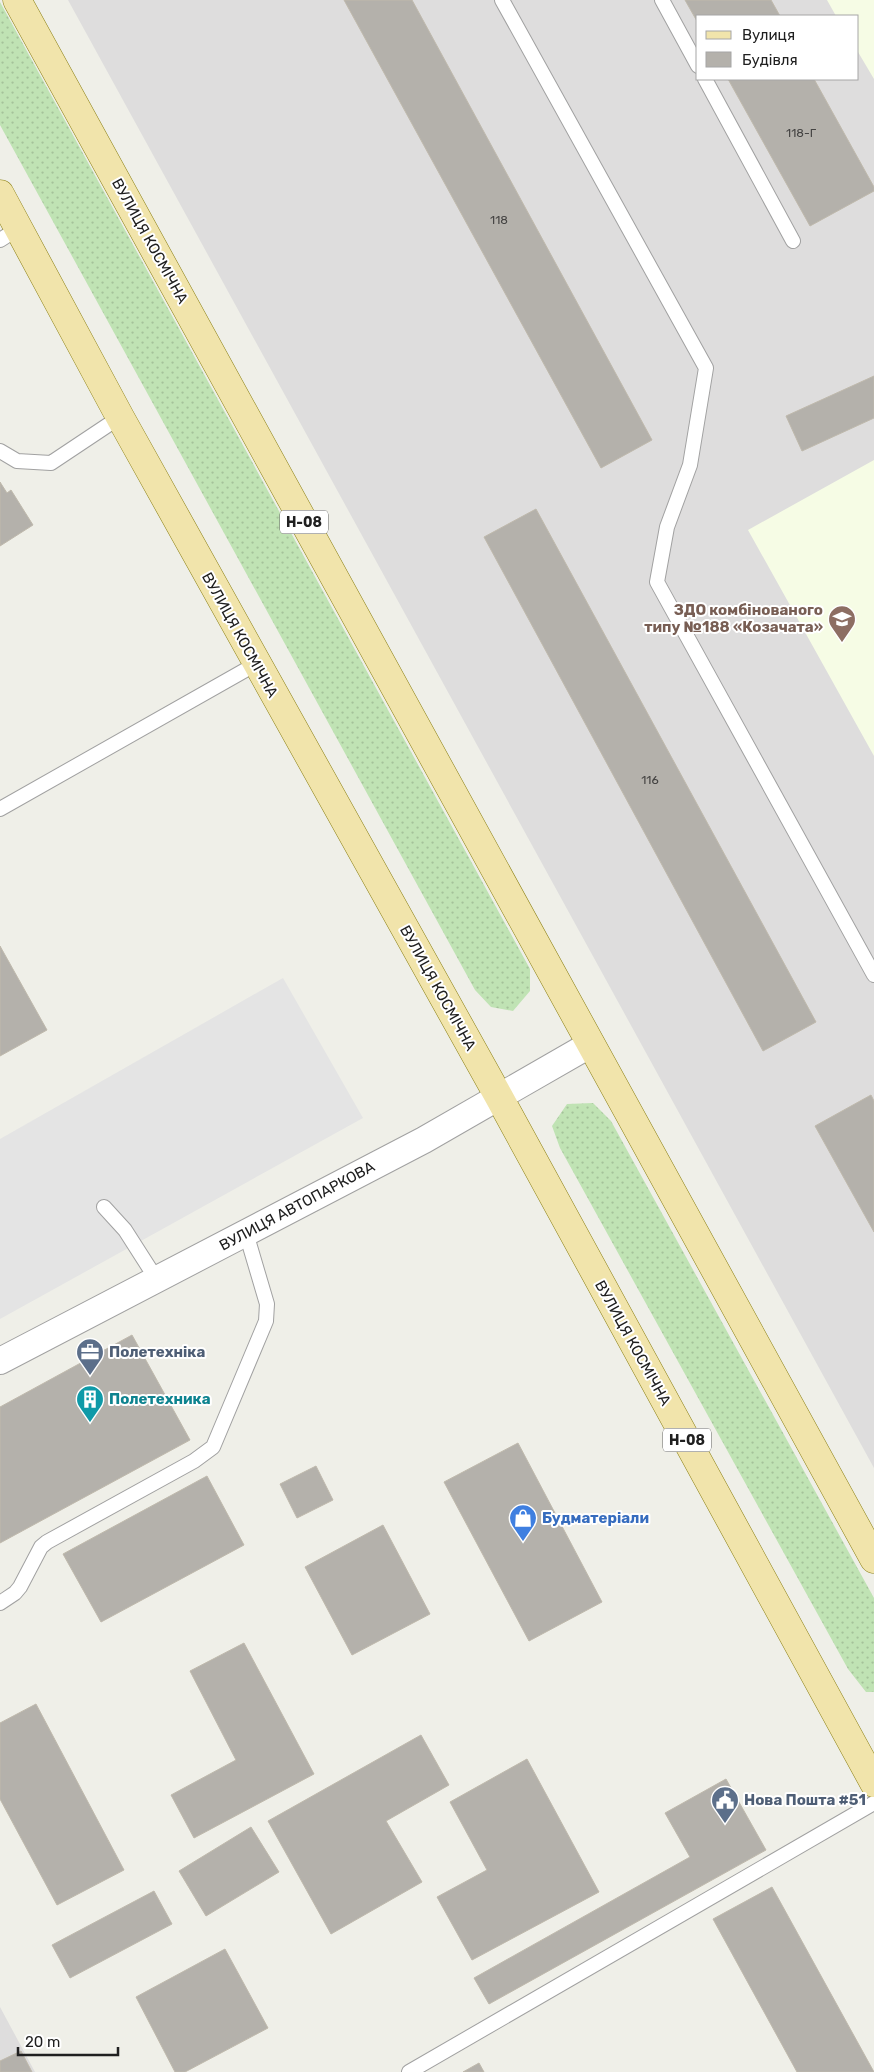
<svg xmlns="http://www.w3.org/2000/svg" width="874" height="2072" font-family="Rubik,sans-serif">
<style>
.residential{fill:#dedddd;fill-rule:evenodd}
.education{fill:#f6fce5}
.grass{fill:url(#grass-dots)}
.parking{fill:#e4e4e4}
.building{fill:#b4b1ab;stroke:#bfb9ac}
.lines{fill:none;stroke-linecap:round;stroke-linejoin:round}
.service-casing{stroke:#a1a1a1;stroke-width:16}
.minor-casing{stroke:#a1a1a1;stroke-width:28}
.primary-casing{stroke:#8a7f12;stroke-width:29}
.service{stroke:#fff;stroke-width:14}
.minor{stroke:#fff;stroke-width:26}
.primary{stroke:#f1e4ab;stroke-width:28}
.labels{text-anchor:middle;stroke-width:4;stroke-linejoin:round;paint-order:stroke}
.number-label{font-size:12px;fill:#454443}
.shield{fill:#fff;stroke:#636363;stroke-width:1}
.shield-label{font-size:14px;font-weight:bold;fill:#202020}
.street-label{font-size:15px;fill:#202020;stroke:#fff}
.education-label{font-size:15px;font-weight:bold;fill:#785e54;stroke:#fff;text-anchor:end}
.service-label{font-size:15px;font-weight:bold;fill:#4e5e75;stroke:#fff;text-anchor:start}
.culture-label{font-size:15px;font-weight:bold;fill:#0d838f;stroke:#fff;text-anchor:start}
.shop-label{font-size:15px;font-weight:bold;fill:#366cbe;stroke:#fff;text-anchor:start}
</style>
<defs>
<pattern id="grass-dots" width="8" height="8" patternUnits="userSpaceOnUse" patternTransform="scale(1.25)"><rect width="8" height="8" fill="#c0e3b4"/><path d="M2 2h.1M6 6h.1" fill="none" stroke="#a5c29a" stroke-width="1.8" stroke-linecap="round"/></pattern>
</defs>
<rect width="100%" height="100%" fill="#efefe8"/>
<path class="residential" d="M68,0h806v1468zM698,16h160v63h-160z
M0,2007l35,65h-35z"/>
<path class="education" d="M827,0h47v79l-16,-27v-36h-22z
M874,460v296l-126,-226z"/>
<path class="grass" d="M0,2l530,967v22l-17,20 -22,-4 -16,-17 -475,-865z
M593,1103l18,18 263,477v94h-8l-18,-23 -288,-521 -8,-22 15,-22z"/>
<path class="parking" d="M283,978l80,140 -363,201v-180z"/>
<path class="building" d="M344,0h68l240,440 -51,28z
M685,0h86l9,16h-82v7z
M728,79h86l60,108v4l-64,35z
M874,376v42l-72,33 -16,-35z
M0,482l7,11 4,-3 22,35 -33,21z
M536,509l280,513 -53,29 -279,-514z
M0,946l47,84 -47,26z
M871,1095l3,6v131l-59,-106z
M132,1335l58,105 -190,103v-136z
M518,1443l84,159 -73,39 -85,-159z
M316,1466l17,34 -36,18 -17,-34z
M207,1476l37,69 -143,77 -38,-68z
M383,1525l47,89 -78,41 -47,-88z
M244,1643l70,131 -120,64 -23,-43 65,-35 -46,-89z
M36,1704l88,166 -67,35 -57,-106v-76z
M421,1735l28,50 -63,36 36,61 -91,52 -63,-113z
M527,1759l72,133 -127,68 -35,-63 50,-27 -37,-68z
M726,1779l40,71 -277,154 -15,-26 216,-121 -25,-44z
M251,1827l28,45 -73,44 -27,-45z
M772,1887l102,185h-77l-84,-153z
M154,1891l18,33 -102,54 -18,-33z
M225,1949l43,79 -83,44h-10l-39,-75z
M21,2051l11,21h-32v-11z
M479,2063l5,9h-21z"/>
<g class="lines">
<g class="service-casing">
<path id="service" d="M502,0l204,368 -16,97 -23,62 -10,55 217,393
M662,0l36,66
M705,79l88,162
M0,240l19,-12
M0,451l17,10 34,2 69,-46
M0,809l256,-145
M104,1207l21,23 32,50
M0,1603l15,-10 5,-6 21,-40 6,-5 147,-81 19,-14 53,-126 1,-17 -21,-71
M409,2072l465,-269"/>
</g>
<g class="minor-casing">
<path id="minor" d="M0,1361l424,-221 167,-96"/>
</g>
<g class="primary-casing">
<path id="primary" d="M17,0l857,1559
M0,194l120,223 379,680 375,686"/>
</g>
<use href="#service" class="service"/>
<use href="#minor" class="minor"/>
<use href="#primary" class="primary"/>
</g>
<defs>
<g id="school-pin" transform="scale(1.4375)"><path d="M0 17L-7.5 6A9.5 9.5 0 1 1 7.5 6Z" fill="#8d6e63" stroke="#fff"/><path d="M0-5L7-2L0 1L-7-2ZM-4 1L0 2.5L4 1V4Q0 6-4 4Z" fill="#fff"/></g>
<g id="office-pin" transform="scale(1.4375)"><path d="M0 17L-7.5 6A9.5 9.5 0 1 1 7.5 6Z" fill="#5c6f8a" stroke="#fff"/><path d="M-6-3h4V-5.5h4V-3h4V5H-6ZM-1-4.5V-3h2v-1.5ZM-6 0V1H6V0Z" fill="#fff"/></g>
<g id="building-pin" transform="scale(1.4375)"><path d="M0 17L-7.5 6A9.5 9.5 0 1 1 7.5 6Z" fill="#0f9aa8" stroke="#fff"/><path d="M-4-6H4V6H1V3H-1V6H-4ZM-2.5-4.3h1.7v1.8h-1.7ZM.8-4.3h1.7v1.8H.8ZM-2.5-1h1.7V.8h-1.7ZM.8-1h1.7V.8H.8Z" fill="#fff"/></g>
<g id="shop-pin" transform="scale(1.4375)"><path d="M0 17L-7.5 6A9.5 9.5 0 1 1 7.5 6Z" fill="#3f7fe0" stroke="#fff"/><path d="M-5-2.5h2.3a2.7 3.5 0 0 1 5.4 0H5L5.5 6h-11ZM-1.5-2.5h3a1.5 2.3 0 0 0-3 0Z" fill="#fff"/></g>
<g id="civic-pin" transform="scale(1.4375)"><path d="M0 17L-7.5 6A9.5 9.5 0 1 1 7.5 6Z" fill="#5c6f8a" stroke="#fff"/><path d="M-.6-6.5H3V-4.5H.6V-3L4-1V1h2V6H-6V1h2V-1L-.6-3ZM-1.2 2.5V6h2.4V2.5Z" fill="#fff"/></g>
</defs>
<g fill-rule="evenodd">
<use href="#school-pin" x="842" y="619"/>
<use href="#office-pin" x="90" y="1352"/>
<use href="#building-pin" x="90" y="1399"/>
<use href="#shop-pin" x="523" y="1518"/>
<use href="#civic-pin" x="725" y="1800"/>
</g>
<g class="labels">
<g class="number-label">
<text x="801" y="137">118-Г</text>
<text x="499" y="224">118</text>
<text x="650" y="784">116</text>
</g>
<g class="shield">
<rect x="280" y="510.5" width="48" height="23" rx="4"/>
<rect x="663" y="1428.5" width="48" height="23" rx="4"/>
</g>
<g class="shield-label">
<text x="304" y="527">Н-08</text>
<text x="687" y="1445">Н-08</text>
</g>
<g class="street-label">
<text transform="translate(150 241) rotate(61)" y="5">ВУЛИЦЯ КОСМІЧНА</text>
<text transform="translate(240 635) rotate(61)" y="5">ВУЛИЦЯ КОСМІЧНА</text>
<text transform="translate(438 988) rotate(61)" y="5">ВУЛИЦЯ КОСМІЧНА</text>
<text transform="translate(297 1206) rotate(-28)" y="5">ВУЛИЦЯ АВТОПАРКОВА</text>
<text transform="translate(633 1343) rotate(61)" y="5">ВУЛИЦЯ КОСМІЧНА</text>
</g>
<g class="education-label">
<text x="823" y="615">ЗДО комбінованого<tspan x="823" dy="17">типу №188 «Козачата»</tspan></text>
</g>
<g class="service-label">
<text x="109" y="1357">Полетехніка</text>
<text x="744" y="1805">Нова Пошта #51</text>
</g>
<g class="culture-label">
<text x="109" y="1404">Полетехника</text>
</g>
<g class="shop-label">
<text x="542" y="1523">Будматеріали</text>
</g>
</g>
<rect x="696" y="15" width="162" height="65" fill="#ffffff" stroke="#a6a6a6"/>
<rect x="706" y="31" width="25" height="8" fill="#f1e4ab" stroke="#a6a6a6"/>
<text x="742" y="40" font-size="15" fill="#202020">Вулиця</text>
<rect x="706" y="52" width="25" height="15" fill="#b4b1ab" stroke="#a6a6a6"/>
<text x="742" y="65" font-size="15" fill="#202020">Будівля</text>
<path d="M18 2047v8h100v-8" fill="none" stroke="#202020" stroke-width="2.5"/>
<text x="25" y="2047" font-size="15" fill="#202020" stroke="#ffffff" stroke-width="4" paint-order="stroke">20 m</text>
</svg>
